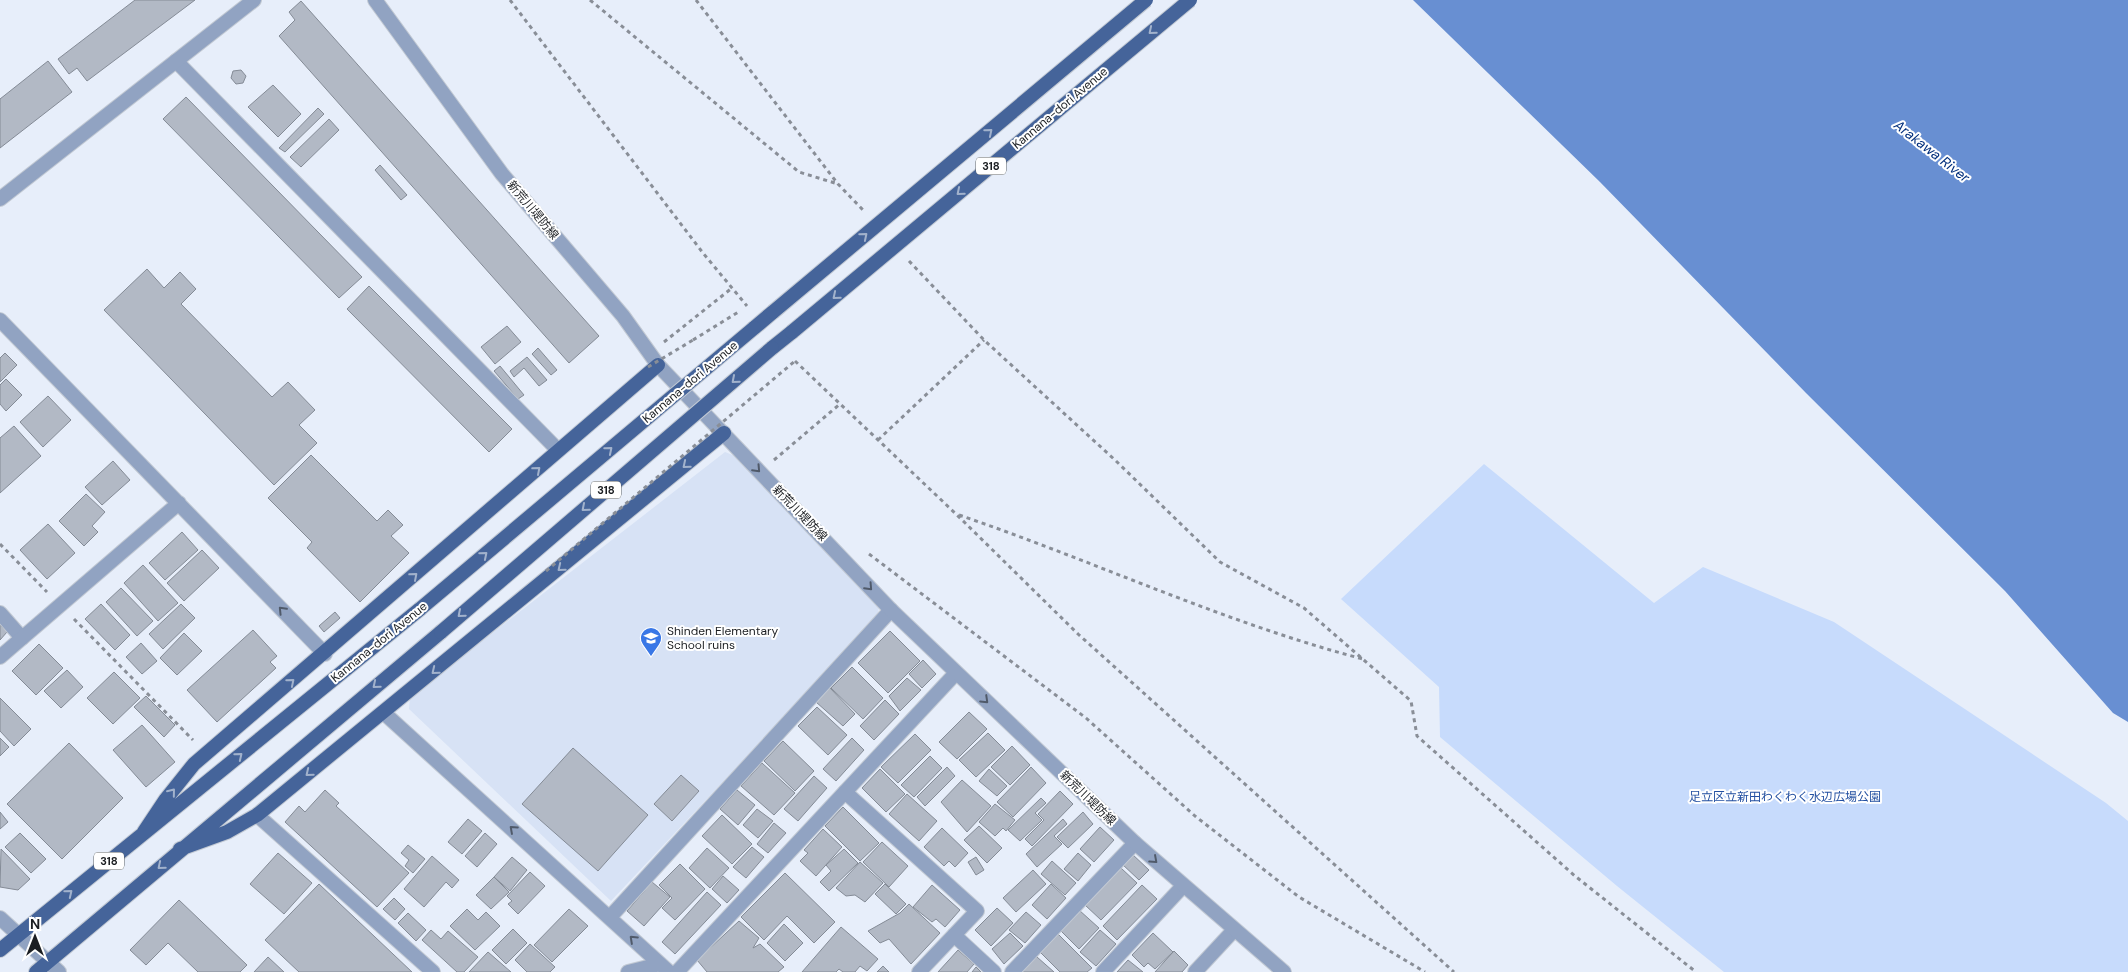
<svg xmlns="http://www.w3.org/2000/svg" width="2128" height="972" font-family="'DM Sans','Noto Sans JP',sans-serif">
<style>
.built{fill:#d7e2f5}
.green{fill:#c7dbfc}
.water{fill:#688fd2}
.building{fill:#b2b9c5;stroke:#848b96}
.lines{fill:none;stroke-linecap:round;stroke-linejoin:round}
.service-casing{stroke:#c2c9d3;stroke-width:16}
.pedestrian-casing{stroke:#c2c9d3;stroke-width:16}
.minor-casing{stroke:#c2c9d3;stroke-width:16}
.tertiary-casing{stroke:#c2c9d3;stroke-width:16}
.primary-casing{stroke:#c2c9d3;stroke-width:16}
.path{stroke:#898e97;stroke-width:3;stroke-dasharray:4 4;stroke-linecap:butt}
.service{stroke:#91a3c2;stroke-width:14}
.pedestrian{stroke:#91a3c2;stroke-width:14}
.minor{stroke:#91a3c2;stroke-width:14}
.tertiary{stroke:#91a3c2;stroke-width:14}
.primary{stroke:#45649a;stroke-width:14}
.primary-bridge-casing{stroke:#c2c9d3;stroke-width:16;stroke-linecap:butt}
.path-bridge{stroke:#898e97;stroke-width:3;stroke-dasharray:4 4;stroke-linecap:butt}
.primary-bridge{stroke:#45649a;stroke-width:14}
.oneway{stroke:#a2b2cc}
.oneway2{stroke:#505a6a}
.labels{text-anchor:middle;stroke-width:4;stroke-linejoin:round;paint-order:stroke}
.shield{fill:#fff;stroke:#5f6264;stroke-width:1}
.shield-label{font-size:11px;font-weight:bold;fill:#1b1e22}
.street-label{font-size:12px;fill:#1b1e22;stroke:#fff}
.poi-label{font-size:12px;fill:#1b1e22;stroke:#fff;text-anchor:start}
.park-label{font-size:12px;fill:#2350a1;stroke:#fff}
.water-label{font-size:14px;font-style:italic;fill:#012e7c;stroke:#fff}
</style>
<rect width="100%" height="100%" fill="#e7eefa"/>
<path class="built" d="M725,452l10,4 144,149 -1,12 -267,284 -202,-192 1,-12z"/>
<path class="green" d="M1484,464l170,139 49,-36 131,55 272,181 22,18v151h-404l-107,-86 -177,-149 -1,-50 -98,-88z"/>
<path class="water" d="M1413,0h715v722l-15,-9 -108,-122 -199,-198 -206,-211z"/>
<path class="building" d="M135,0h60l-108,81 -10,-13 -8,6 -11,-15z
M301,1l298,335 -30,27 -290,-327 16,-16 -6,-8z
M48,61l24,31 -72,56v-49z
M241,70l5,6 -3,7 -7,1 -5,-6 2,-7z
M273,85l28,29 -23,23 -30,-30z
M186,97l176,180 -23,21 -176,-179z
M318,108l6,6 -39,38 -6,-4z
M329,119l10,11 -38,37 -11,-10z
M380,165l27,30 -6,5 -26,-30z
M147,269l17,19 16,-16 16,17 -15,15 91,93 16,-15 27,28 -16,15 18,18 -43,42 -170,-175z
M369,286l143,143 -23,23 -142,-143z
M507,326l14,16 -26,22 -14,-17z
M538,348l19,22 -6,5 -19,-21z
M5,353l12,12 -17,17v-24z
M527,357l20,23 -8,6 -15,-18 -10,9 -4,-6z
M500,366l24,29 -6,4 -24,-28z
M6,379l16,16 -16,16 -6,-7v-19z
M48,396l23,24 -28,27 -23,-25z
M14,426l27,30 -41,37v-55z
M311,455l66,66 11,-11 15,15 -12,11 18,17 -49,49 -53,-54 5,-6 -44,-44z
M113,461l17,19 -28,25 -17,-18z
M86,494l19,18 -13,14 6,6 -14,14 -25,-25z
M48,524l27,29 -28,26 -27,-29z
M182,532l16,18 -33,30 -16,-17z
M202,550l17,18 -35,33 -17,-18z
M143,565l35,38 -20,18 -34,-38z
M121,588l32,33 -16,15 -31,-34z
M101,604l29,31 -15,15 -30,-31z
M181,604l14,14 -32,31 -14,-15z
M335,612l5,6 -16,14 -5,-6z
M0,625l7,7 -7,8z
M253,630l24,26 -7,6 6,6 -59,54 -30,-32z
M890,631l30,30 -32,32 -30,-30z
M184,633l18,18 -25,24 -17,-17z
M141,643l16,18 -15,13 -16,-17z
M39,644l24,24 -27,27 -24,-24z
M923,660l13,14 -14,14 -13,-14z
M852,667l31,31 -20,21 -32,-31z
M67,670l16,17 -22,21 -17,-17z
M114,672l26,26 -27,26 -26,-26z
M907,678l14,12 -21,21 -11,-15z
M830,688l25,26 -12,12 -27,-24 10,-13z
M146,696l29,29 -11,12 -30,-30z
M0,698l31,31 -17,17 -14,-15z
M885,700l14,14 -25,26 -14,-14z
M817,707l30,28 -19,20 -30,-29z
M969,712l18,17 -30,30 -18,-17z
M142,725l33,37 -29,25 -33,-37z
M988,733l17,17 -29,27 -17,-17z
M915,734l16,16 -33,33 -17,-16z
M0,738l9,9 -9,9z
M852,738l12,12 -28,31 -13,-12z
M783,741l31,30 -19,20 -31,-30z
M69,743l54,55 -61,61 -55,-55z
M1012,746l18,19 -20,20 -19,-18z
M573,748l75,67 -50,56 -76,-67z
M930,756l12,12 -28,29 -13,-12z
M762,763l33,30 -21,22 -33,-29z
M947,767l8,9 -30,30 -8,-9z
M1031,767l15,16 -33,34 -16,-15z
M880,769l25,25 -19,18 -24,-24z
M989,769l18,17 -10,10 -18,-15z
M681,775l18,16 -27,30 -18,-17z
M814,776l13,12 -29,33 -14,-12z
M962,780l29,26 -24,26 -26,-30z
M325,790l14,13 -3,3 73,67 -32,34 -92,-85 14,-16 6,6z
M737,790l18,15 -17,20 -18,-16z
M1060,791l13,13 -41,42 -7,-7 19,-19 -6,-6z
M907,794l30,27 -18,20 -30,-27z
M1041,798l5,5 -11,10 7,7 -22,21 -12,-11z
M995,804l20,16 -9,11 -3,-3 -8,8 -16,-14z
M843,807l36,36 -19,18 -35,-35z
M757,809l16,12 -15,17 -15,-13z
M0,812l8,10 -8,7z
M1083,812l10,12 -25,24 -11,-11z
M722,815l30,29 -20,20 -30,-28z
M468,819l14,12 -20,23 -14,-12z
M1063,819l4,5 -13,12 8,8 -25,23 -11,-13z
M774,823l12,10 -18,20 -11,-9z
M979,826l23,22 -15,15 -23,-23z
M1100,827l14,13 -20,22 -14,-13z
M942,828l26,25 -13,14 -6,-6 -5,5 -20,-19z
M823,829l19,18 -26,29 -16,-15 8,-8 -4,-3z
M20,833l26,26 -15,14 -26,-26z
M485,833l12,11 -20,23 -12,-11z
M882,842l26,24 -19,21 -26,-25z
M408,845l17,14 -12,14 -8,-7 4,-6 -8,-7z
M752,847l12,10 -18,21 -13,-11z
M707,848l22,20 -19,20 -21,-20z
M1,849l29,30 -12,11 -18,-3z
M844,849l14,14 -29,28 -9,-9 11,-11 -5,-6z
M278,853l34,30 -28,31 -34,-30z
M1078,853l13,12 -13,16 -14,-12z
M1131,853l18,17 -10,10 -18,-17z
M432,856l27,24 -7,8 -6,-6 -22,25 -20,-18z
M512,857l15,13 -17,21 -16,-14z
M976,857l8,13 -8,5 -8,-13z
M1052,861l24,22 -11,12 -24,-21z
M860,862l23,21 -18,19 -10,-7 -9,1 -10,-8z
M680,864l25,25 -30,31 -13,-12 10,-10 -13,-13z
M1121,868l16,15 -36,37 -16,-15z
M1033,870l13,14 -30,28 -13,-14z
M530,872l15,14 -27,28 -10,-10 4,-3 -5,-5z
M785,873l50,49 -21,21 -27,-27 -23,24 -23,-23z
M723,876l16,14 -12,13 -15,-14z
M494,877l15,15 -18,17 -15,-14z
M652,882l18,15 -26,29 -17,-15z
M319,884l93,88h-113l-34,-32z
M885,884l21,20 -10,10 -21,-20z
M1051,884l15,14 -19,21 -15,-14z
M932,885l28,25 -15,17 -9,-8 -4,3 -19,-15z
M1142,885l15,14 -40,41 -14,-14z
M707,892l14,13 -46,49 -13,-12z
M394,898l11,11 -10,11 -12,-11z
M179,900l68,65 -7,7h-42l-30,-29 -22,22 -16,-15z
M909,904l31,29 -29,31 -22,-25 -9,4 -12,-12 32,-18z
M997,908l16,15 -22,23 -16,-16z
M467,909l11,11 8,-8 14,14 -25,24 -25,-24z
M569,909l19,17 -36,36 -18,-17z
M1079,910l20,18 -20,21 -19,-19z
M1026,912l15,13 -16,18 -16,-13z
M408,913l18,17 -10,11 -18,-18z
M739,921l20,17 -6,10 7,-4 24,23 -6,5h-71l-10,-12z
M784,924l19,19 -18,18 -18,-18z
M841,927l37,32 -11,12 -7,-5 -5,6h-12l-4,-3 -3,3h-34z
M513,929l14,14 -21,21 -14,-14z
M431,930l10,9 7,-8 30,26 -14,15h-7l-35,-32z
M1100,930l16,14 -20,22 -16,-14z
M1010,933l13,13 -19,18 -12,-15z
M1057,933l35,35 -5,4h-27l-21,-21z
M1153,933l20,19 -18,17 -7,-6 -4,4 -12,-12z
M530,944l25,23 -5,5h-23l-12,-12z
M958,950l16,14 -7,8h-29z
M1174,951l14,14 -6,7h-27z
M488,952l23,20h-42z
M268,957l16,15h-30z
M1037,957l17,15h-34z
M1128,960l15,12h-26z
M883,966l6,6h-12z
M976,967l5,5h-9z"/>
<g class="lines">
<g class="service-casing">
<path id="service" d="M176,61l377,384
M0,613l22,25
M845,792l132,119 -58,61
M954,935l40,37
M1012,972l123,-129
M1103,972l80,-86
M1195,972l39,-42"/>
</g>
<g class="pedestrian-casing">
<path id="pedestrian" d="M257,815l176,157"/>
</g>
<g class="minor-casing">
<path id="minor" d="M0,199l254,-199
M0,320l325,334
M0,657l179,-154
M384,713l285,259
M610,917l281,-307
M628,972l32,-8
M677,972l279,-299"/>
</g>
<g class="tertiary-casing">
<path id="tertiary" d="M375,0l127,174 121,142 35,49 233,245 244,233 149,129
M0,918l59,54"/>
</g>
<g class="primary-casing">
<path id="primary" d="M754,328l19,-16
M772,348l20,-16
M144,832l22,-33 28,-35 464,-399
M180,849l47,-17 30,-17 467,-382
M0,950l420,-341
M36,972l405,-340"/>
</g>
<path class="path" d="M510,0l193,253 44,53
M590,0l209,172 39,12
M696,0l142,184 25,26
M909,261l75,79 131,120 105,102 84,46 107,93 6,35 158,140 121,96
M693,340l47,-29
M664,342l68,-54
M795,361l161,153 122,120 376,338
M878,440l106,-100
M774,460l66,-56
M959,515c135,46 266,108 404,144
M0,544l47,48
M869,554l217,164 109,98 104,81 126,75
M74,619l119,121"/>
<use href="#service" class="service"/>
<use href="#pedestrian" class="pedestrian"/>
<use href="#minor" class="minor"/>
<use href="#tertiary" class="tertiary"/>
<use href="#primary" class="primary"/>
<g class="primary-bridge-casing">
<path id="primary-bridge" d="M773,312l373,-312
M792,332l398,-332
M420,609l334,-281
M441,632l331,-284"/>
</g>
<path class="path-bridge" d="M648,367l45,-27
M546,571l249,-210"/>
<use href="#primary-bridge" class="primary-bridge"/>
</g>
<defs><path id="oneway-chevron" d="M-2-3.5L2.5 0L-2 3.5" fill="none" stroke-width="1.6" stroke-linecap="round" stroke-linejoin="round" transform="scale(1.25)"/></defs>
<g class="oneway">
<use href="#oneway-chevron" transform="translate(1152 31) rotate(140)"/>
<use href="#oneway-chevron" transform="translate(989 132) rotate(-40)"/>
<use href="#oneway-chevron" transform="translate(960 192) rotate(140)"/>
<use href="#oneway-chevron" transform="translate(864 236) rotate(-40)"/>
<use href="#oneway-chevron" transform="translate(836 296) rotate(140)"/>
<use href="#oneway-chevron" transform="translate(735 380) rotate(139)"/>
<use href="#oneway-chevron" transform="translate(609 450) rotate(-40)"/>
<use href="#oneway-chevron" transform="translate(686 465) rotate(140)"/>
<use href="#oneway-chevron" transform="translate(537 470) rotate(-41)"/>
<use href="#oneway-chevron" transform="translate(585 508) rotate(139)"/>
<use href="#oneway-chevron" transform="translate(484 555) rotate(-40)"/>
<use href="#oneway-chevron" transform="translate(561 568) rotate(141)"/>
<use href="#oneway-chevron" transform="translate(414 576) rotate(-41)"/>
<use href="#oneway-chevron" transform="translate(461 614) rotate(139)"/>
<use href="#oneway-chevron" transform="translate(435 671) rotate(141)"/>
<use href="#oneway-chevron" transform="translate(291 682) rotate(-40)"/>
<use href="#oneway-chevron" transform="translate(376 685) rotate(140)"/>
<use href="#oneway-chevron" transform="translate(239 756) rotate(-39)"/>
<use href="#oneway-chevron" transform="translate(309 773) rotate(141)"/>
<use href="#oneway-chevron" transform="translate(172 792) rotate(-51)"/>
<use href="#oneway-chevron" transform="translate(161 866) rotate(140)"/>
<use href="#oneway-chevron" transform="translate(69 893) rotate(-39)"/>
</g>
<g class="oneway2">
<use href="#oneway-chevron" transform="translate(757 469) rotate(47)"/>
<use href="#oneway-chevron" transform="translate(869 587) rotate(47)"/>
<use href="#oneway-chevron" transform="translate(282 610) rotate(-134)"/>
<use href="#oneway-chevron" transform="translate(985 700) rotate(44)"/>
<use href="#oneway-chevron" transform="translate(513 829) rotate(-138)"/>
<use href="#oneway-chevron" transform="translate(1154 860) rotate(42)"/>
<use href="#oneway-chevron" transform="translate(633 939) rotate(-137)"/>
</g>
<defs>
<g id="school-pin" transform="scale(1.125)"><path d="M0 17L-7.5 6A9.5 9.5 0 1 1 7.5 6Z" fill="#3977e6" stroke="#fff"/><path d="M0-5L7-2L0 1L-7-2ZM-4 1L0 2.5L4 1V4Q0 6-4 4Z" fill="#fff"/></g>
</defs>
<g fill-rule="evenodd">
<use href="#school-pin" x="651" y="638"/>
</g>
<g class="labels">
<g class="shield">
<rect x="976" y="157.5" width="30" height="17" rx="4"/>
<rect x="591" y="481.5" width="30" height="17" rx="4"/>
<rect x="94" y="852.5" width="30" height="17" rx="4"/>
</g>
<g class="shield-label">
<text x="991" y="170">318</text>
<text x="606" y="494">318</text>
<text x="109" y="865">318</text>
</g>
<g class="street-label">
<text transform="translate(1060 108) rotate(-40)" y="4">Kannana-dori Avenue</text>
<text transform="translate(533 210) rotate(50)" y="4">新荒川堤防線</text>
<text transform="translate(690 382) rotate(-40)" y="4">Kannana-dori Avenue</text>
<text transform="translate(800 513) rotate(46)" y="4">新荒川堤防線</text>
<text transform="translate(379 642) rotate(-39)" y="4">Kannana-dori Avenue</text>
<text transform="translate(1088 798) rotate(44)" y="4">新荒川堤防線</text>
</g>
<g class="poi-label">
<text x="667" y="635">Shinden Elementary<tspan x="667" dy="14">School ruins</tspan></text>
</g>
<g class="park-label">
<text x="1785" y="801">足立区立新田わくわく水辺広場公園</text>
</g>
<g class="water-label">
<text transform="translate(1932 151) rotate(38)" y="5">Arakawa River</text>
</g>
</g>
<g transform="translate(35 937)" stroke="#ffffff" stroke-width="4" paint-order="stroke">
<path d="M0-4L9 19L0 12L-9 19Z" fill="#1b1e22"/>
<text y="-8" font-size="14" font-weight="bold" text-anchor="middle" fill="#1b1e22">N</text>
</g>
</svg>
